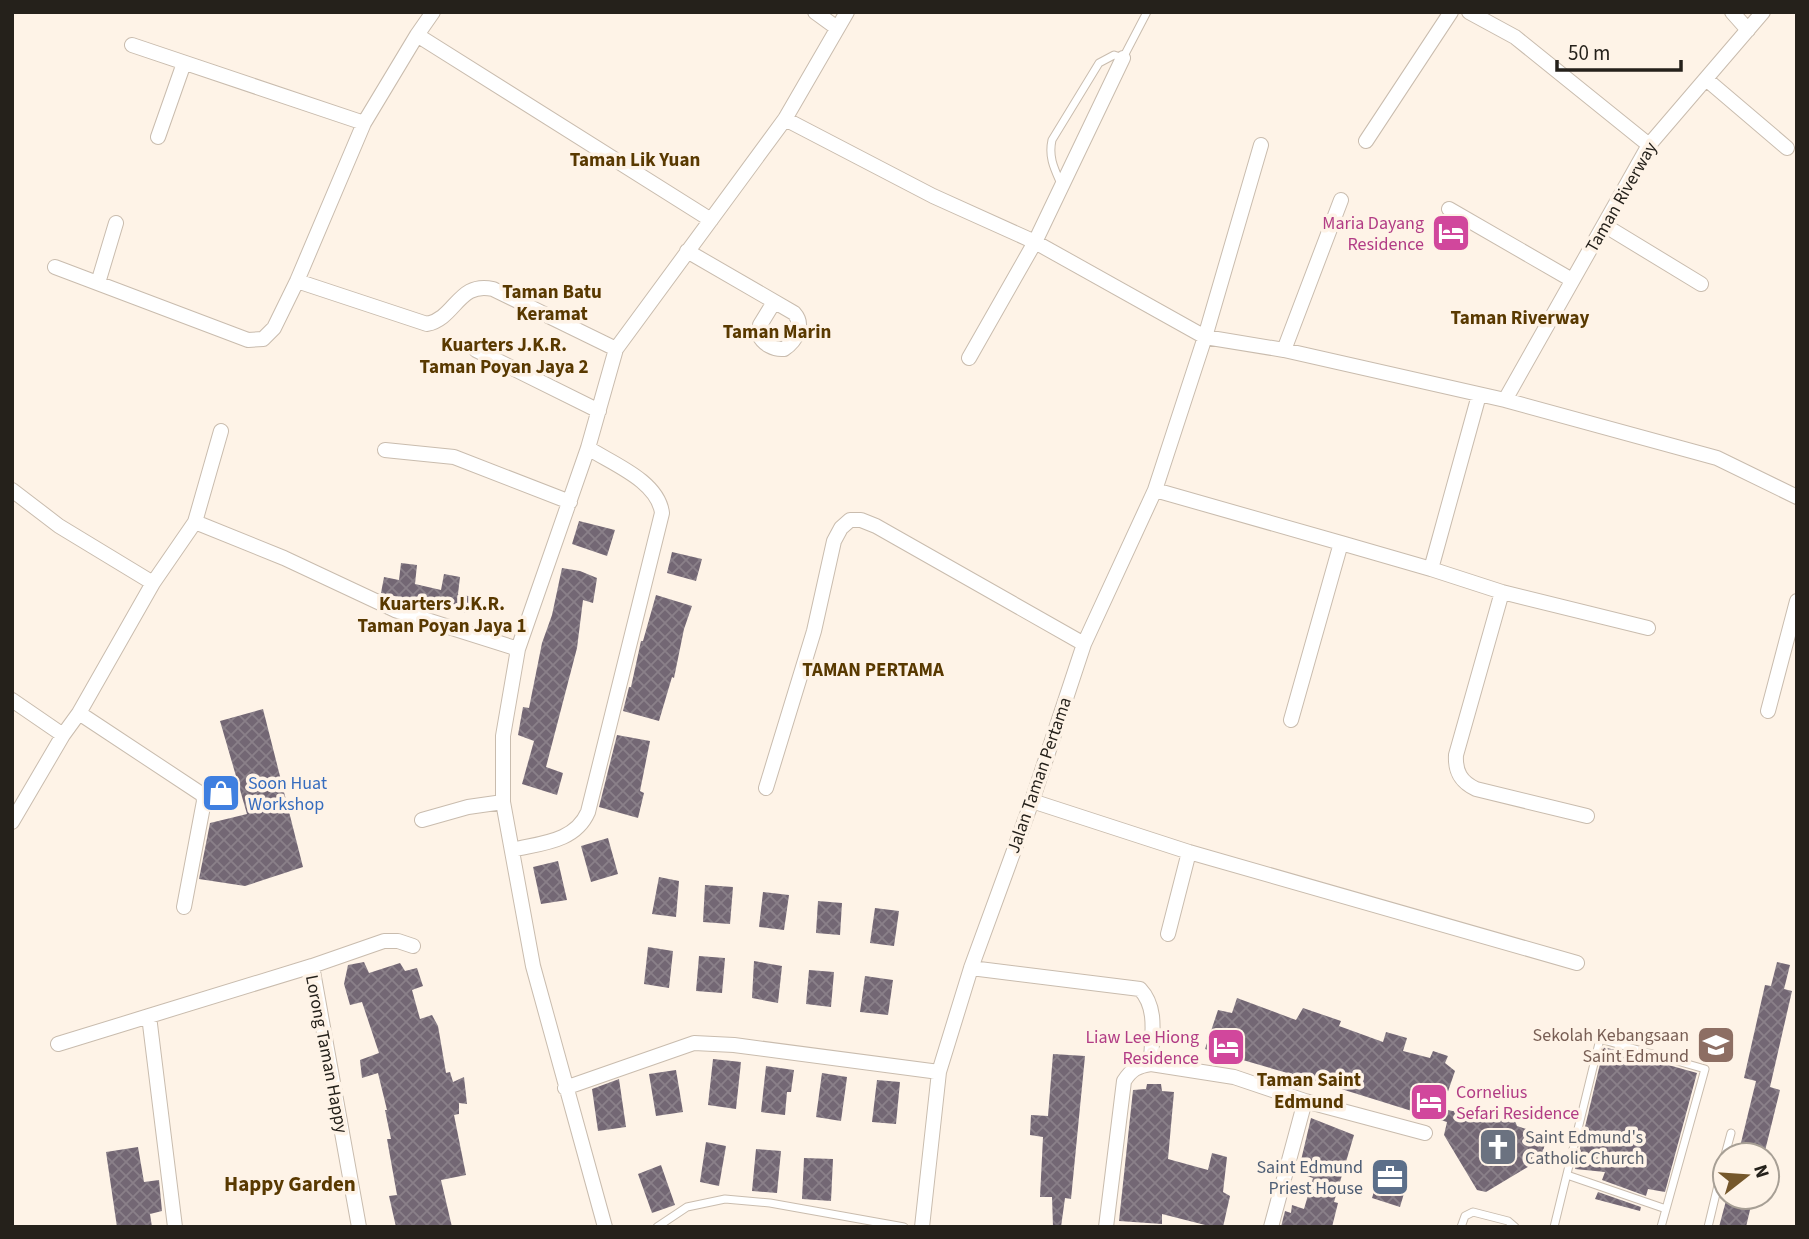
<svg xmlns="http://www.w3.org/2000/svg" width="1809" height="1239" font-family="'Source Sans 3',sans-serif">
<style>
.building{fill:url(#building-cross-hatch)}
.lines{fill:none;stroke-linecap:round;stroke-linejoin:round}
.lane-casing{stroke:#c9bcae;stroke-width:9}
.street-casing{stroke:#c9bcae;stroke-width:16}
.lane{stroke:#fff;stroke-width:7}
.street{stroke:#fff;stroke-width:14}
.labels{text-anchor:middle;stroke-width:7;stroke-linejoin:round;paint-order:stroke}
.street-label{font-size:18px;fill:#25211b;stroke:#fef3e7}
.hotel-label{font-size:18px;fill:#b23c85;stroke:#fef3e7;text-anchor:end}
.shop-label{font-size:18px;fill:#366cbe;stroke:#fef3e7;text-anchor:start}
.education-label{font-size:18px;fill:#785e54;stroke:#fef3e7;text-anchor:end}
.worship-label{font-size:18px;fill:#5b616d;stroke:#fef3e7;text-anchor:start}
.service-label{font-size:18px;fill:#4e5e75;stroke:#fef3e7;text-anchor:end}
.neighbourhood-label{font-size:19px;font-weight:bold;fill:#593900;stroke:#fef3e7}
.quarter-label{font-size:21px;font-weight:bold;fill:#593900;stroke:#fef3e7}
</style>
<defs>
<pattern id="building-cross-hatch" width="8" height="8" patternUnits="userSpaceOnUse" patternTransform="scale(1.75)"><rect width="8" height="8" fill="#736774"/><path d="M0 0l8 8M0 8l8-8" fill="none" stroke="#8a8089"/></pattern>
</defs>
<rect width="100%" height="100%" fill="#fef3e7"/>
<path class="building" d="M579,521l36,9 -8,26 -35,-12z
M672,552l30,7 -6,22 -29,-8z
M401,563l16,2 -2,19 26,6 3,-16 16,3 -2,17 15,3 -5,16 -87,-20 3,-16 15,3z
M562,568l18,3 17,7 -4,25 -10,-3 -6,48 -31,119 17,6 -6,22 -35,-11 12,-43 -16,-6 5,-28 6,1 13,-65 10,-28z
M656,595l36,11 -8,23 -10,49 -2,-1 -13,44 -36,-10 6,-24h2l10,-46h2z
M263,709l40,158 -58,19 -46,-7 11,-56 37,-9 -27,-93z
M617,735l33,6 -10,50 4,2 -6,25 -39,-11z
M608,838l10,36 -27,8 -10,-36z
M558,861l9,39 -26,4 -8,-37z
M659,877l20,4 -3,36 -24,-3z
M705,885l28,2 -3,37 -27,-2z
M763,892l26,3 -5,35 -25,-3z
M818,901l24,2 -2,32 -24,-2z
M875,908l24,3 -5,35 -24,-3z
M648,947l25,4 -4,37 -25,-4z
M699,956l26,2 -3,35 -26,-2z
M754,961l28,5 -4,37 -26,-5z
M364,962l5,11 31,-10 5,8 12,-3 6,18 -11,4 8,29 12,-4 6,11 8,47 4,-1 3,10 11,-5 3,27 -8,-1v11l-5,1 12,60 -25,5 11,47h-56l-7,-31 8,-1 -10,-56h4l-6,-29h2l-9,-37 -16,5 -2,-18 19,-7 -17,-51 -12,3 -6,-21 4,-19z
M1777,962l13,3 -6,24 8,2 -22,96 10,3 -16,65h-26l18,-74 -12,-3 21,-93 6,1z
M809,970l25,2 -3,35 -25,-3z
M865,976l28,4 -5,35 -28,-3z
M1237,998l59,22 7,-12 38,13 -2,5 44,16 3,-10 21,6 -4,13 27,7 3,-7 15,5 -3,7 10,8 -13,38 48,9 8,-11 12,1 7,18 30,10 -6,23 -55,33 -9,-2 -33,-55 3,-13 -125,-39 -117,-34 13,-39 14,3z
M1604,1047l93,26 -32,119 -17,-3 -2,7 -44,-16 3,-8 -30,-3z
M1053,1054l32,2 -14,143 -6,-1 -4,29h-8l-1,-30h-12l3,-60 -13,-2 1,-20 17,1z
M713,1059l28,3 -5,47 -28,-4z
M766,1066l28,4 -3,22h-4l-2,23 -24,-3z
M676,1070l7,42 -27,4 -7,-42z
M822,1073l25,4 -6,44 -25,-4z
M619,1079l7,48 -28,4 -6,-42z
M877,1080l23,2 -4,42 -24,-2z
M1147,1084h14l1,7 12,1 -6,67 40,11 4,-17 15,4 -4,35 7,4 -7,31h-10l-51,-13v10l-43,-3 14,-131 13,-1z
M1311,1118l43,17 -20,67 4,1 -6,24h-51l4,-16 6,2 1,-8 12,4 9,-31 -15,-5z
M706,1142l20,4 -7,40 -19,-4z
M138,1147l6,35 15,-2 3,31 -12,3 2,13h-35l-11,-75z
M756,1149l25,2 -4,42 -25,-2z
M804,1158l29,1 -2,42 -29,-2z
M1384,1159l22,7 -7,22 6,2 -5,17 -28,-9z
M661,1165l14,40 -23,8 -14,-39z
M1598,1192l43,15 -1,4 -45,-12z
M1727,1197h26l-7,30h-27z"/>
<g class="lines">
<g class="lane-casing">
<path id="lane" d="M1062,186c-7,-16 -14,-28 -10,-46l47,-77 15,-8 9,3 24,-46
M1725,1155l6,-22
M1567,1175l99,34
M657,1227l30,-20 38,-8 45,4 134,24
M1461,1227l4,-11 8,-4 35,9 7,6
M1554,1227l46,-188 105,30 -44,158
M1708,1227l17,-71"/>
</g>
<g class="street-casing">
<path id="street" d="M815,12l22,16
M1469,12l46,25 134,108
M1732,12l16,18
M417,35l16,-23
M132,45l232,78
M1706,79l81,69
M785,119l148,77 102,46 170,95 79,13 221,50 212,58 80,39
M158,137l26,-74
M1366,141l85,-129
M1449,209l123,71
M1604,225l97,59
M687,251l107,62c11,12 2,28 -10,36 -10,1 -21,-5 -25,-14l1,-10 14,-23
M55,267l193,73 15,-1 11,-11 23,-47 67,-158 53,-88 294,185
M297,281l130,43c29,-6 31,-43 66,-35l123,60
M98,283l18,-60
M476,350l123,61
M1284,350l57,-150
M969,358l66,-116 88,-184
M1505,400l144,-255 114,-133
M385,450l69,7 116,45
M12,490l47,36 94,57
M1155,490l186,53 -50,177
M195,522l26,-91
M1341,543l90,26 48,-174
M1431,569l71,23 146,36
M1502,592l-46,163c-1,17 5,27 20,34l111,27
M12,700l51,35
M1768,711l29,-110
M79,713l124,82 1,6 -20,106
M766,788l48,-157 20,-90 7,-13 9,-8h11l15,6 208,118
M1032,801l157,51 388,111
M422,820l46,-13 35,-5
M12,822l51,-87 16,-22 74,-130 42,-61 89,36 111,52 123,39
M512,850c29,-7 63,-8 76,-38l74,-299c-4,-32 -49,-49 -74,-65
M1168,934l21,-82
M312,966l72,-25h14l15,5
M971,968l169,21c19,20 11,50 11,75
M58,1044l91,-28
M565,1088l129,-45 40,2 205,27
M175,1227l-26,-211 163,-50 47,261
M605,1227l-72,-261 -30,-164v-66l15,-87 70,-201 28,-99 169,-230 62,-107
M922,1227l17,-155 32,-104 61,-167 52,-157 71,-154 50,-153 56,-192
M1106,1227l18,-146c7,-11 13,-15 27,-17l83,13 71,24 120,32
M1271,1227l34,-126"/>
</g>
<use href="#lane" class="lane"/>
<use href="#street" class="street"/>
</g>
<defs>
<g id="hotel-square" transform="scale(2.0125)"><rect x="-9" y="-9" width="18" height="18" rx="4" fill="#d1479c" stroke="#fef3e7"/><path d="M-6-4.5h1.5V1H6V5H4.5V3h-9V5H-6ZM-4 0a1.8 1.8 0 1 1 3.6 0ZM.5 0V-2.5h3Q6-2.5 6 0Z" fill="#fff"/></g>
<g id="shop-square" transform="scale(2.0125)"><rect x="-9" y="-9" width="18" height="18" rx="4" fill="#3f7fe0" stroke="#fef3e7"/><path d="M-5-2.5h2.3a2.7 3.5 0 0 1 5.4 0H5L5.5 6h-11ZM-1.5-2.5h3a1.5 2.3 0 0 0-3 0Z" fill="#fff"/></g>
<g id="school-square" transform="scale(2.0125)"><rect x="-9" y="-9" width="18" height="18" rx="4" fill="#8d6e63" stroke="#fef3e7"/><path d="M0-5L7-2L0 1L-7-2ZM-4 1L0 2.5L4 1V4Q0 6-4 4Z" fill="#fff"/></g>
<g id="church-square" transform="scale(2.0125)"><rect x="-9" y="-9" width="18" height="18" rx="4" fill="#6b7280" stroke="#fef3e7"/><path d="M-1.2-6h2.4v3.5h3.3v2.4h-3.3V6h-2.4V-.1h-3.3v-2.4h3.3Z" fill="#fff"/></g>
<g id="office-square" transform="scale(2.0125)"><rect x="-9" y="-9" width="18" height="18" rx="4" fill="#5c6f8a" stroke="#fef3e7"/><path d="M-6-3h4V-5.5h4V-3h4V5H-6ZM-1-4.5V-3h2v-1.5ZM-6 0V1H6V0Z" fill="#fff"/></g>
</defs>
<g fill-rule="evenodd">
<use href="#hotel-square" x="1451" y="233"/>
<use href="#shop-square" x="221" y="793"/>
<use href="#school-square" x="1716" y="1045"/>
<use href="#hotel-square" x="1226" y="1047"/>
<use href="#hotel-square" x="1429" y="1102"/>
<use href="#church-square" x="1498" y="1147"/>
<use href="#office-square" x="1390" y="1177"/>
</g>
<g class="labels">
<g class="street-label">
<text transform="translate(1621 197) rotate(-60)" y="6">Taman Riverway</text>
<text transform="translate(1039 775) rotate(-71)" y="6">Jalan Taman Pertama</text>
<text transform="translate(327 1054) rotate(79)" y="6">Lorong Taman Happy</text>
</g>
<g class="hotel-label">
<text x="1424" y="229">Maria Dayang<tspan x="1424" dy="21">Residence</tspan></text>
<text x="1199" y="1043">Liaw Lee Hiong<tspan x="1199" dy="21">Residence</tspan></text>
<text x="1456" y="1098" text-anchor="start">Cornelius<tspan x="1456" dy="21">Sefari Residence</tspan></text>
</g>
<g class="shop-label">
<text x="248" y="789">Soon Huat<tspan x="248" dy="21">Workshop</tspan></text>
</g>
<g class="education-label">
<text x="1689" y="1041">Sekolah Kebangsaan<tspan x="1689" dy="21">Saint Edmund</tspan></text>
</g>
<g class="worship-label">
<text x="1525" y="1143">Saint Edmund's<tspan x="1525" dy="21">Catholic Church</tspan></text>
</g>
<g class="service-label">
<text x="1363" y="1173">Saint Edmund<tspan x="1363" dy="21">Priest House</tspan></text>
</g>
<g class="neighbourhood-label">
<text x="635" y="166">Taman Lik Yuan</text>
<text x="552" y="298">Taman Batu<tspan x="552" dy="22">Keramat</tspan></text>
<text x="1520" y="324">Taman Riverway</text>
<text x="777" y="338">Taman Marin</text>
<text x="504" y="351">Kuarters J.K.R.<tspan x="504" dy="22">Taman Poyan Jaya 2</tspan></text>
<text x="442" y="610">Kuarters J.K.R.<tspan x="442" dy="22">Taman Poyan Jaya 1</tspan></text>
<text x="873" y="676">TAMAN PERTAMA</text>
<text x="1309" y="1086">Taman Saint<tspan x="1309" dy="22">Edmund</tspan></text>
</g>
<g class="quarter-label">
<text x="290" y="1191">Happy Garden</text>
</g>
</g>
<rect width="1809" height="1239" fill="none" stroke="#25211b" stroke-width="28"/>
<g transform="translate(1746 1176) rotate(73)"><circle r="33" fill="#fef3e7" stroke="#a79f95" stroke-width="2"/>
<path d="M0-5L12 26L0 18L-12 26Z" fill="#75572b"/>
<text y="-10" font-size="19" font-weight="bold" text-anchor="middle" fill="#25211b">N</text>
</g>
<path d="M1557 60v10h124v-10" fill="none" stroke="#25211b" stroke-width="3.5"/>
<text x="1568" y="60" font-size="21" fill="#25211b" stroke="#fef3e7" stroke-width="5" paint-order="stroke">50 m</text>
</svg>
